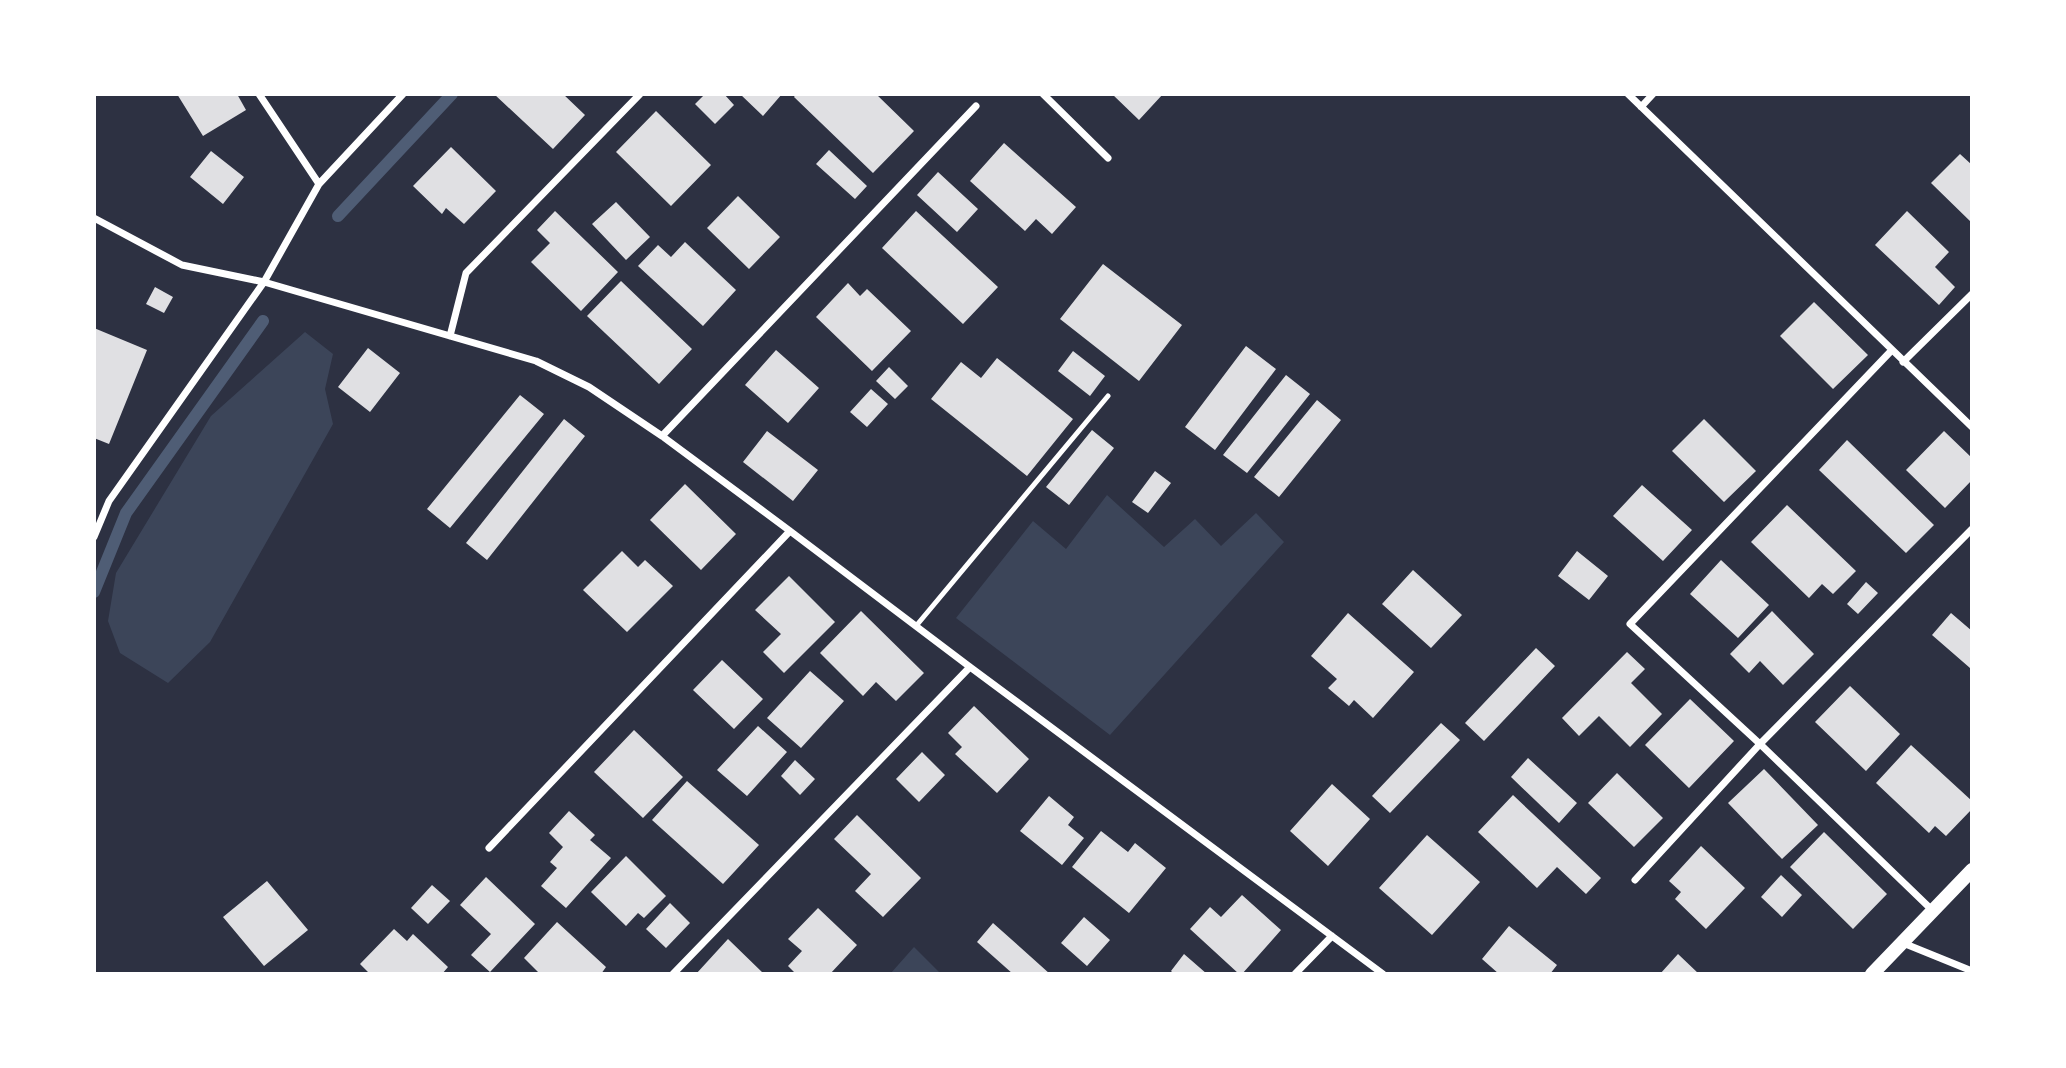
<svg xmlns="http://www.w3.org/2000/svg" width="2066" height="1068" font-family="Rubik,sans-serif">
<style>
.green{fill:#3c4559}
.lines{fill:none;stroke-linecap:round;stroke-linejoin:round}
.stream{stroke:#4f5d75;stroke-width:12}
.building{fill:#e0e0e3}
.service{stroke:#fff;stroke-width:5}
.minor{stroke:#fff;stroke-width:7}
.secondary{stroke:#fff;stroke-width:14}
</style>
<rect width="100%" height="100%" fill="#2d3142"/>
<path class="green" d="M305,332l28,22 -8,35 8,35 -123,218 -42,41 -48,-30 -12,-32 8,-48 95,-157z
M1107,495l57,52 31,-28 26,27 35,-33 28,29 -174,193 -154,-117 77,-97 33,28z
M914,947l26,26h-49z"/>
<g class="lines">
<path class="stream" d="M338,216l114,-122
M94,592l32,-79 137,-192"/>
</g>
<path class="building" d="M177,94h60l9,16 -43,26z
M494,94h69l22,21 -32,34z
M705,94h19l10,11 -19,19 -20,-20z
M740,94h42l-19,22z
M796,94h80l38,37 -41,42 -79,-76z
M1112,94h51l-24,26z
M656,111l55,54 -40,41 -55,-54z
M1004,143l72,64 -24,27 -16,-15 -11,12 -55,-50z
M451,147l45,44 -32,33 -18,-16 -4,6 -29,-28z
M829,150l38,36 -12,13 -39,-35z
M211,151l33,26 -21,27 -33,-27z
M1960,154l12,11v58l-41,-40z
M938,172l40,37 -21,23 -40,-37z
M738,196l42,41 -31,32 -42,-41z
M616,202l34,35 -24,23 -34,-36z
M555,211l63,61 -37,39 -50,-49 19,-19 -13,-13z
M916,211l82,76 -35,37 -81,-76z
M1907,211l42,41 -14,15 20,20 -16,18 -64,-60z
M685,242l51,48 -33,36 -65,-60 20,-21 13,12z
M1103,264l79,61 -43,56 -79,-62z
M621,281l71,68 -33,35 -72,-68z
M848,283l12,13 7,-7 44,42 -39,40 -56,-54z
M155,287l18,10 -9,16 -18,-9z
M1814,302l54,53 -35,34 -53,-53z
M94,328l53,22 -38,94 -15,-6z
M1246,346l30,23 -61,81 -30,-23z
M368,348l32,25 -30,39 -32,-25z
M776,350l43,38 -31,35 -43,-38z
M1073,351l32,25 -15,20 -32,-25z
M997,358l76,61 -46,57 -96,-77 30,-37 20,16z
M889,367l19,19 -13,13 -19,-18z
M1286,375l24,19 -63,79 -24,-18z
M871,389l17,15 -21,23 -17,-15z
M520,395l24,19 -94,114 -23,-19z
M1317,400l24,20 -62,77 -25,-20z
M564,419l21,17 -98,124 -21,-17z
M1704,419l52,52 -32,31 -52,-51z
M1092,430l22,18 -45,57 -23,-18z
M767,431l51,39 -25,31 -50,-39z
M1944,431l28,27v22l-27,28 -39,-38z
M1847,440l87,85 -28,28 -87,-83z
M1155,471l16,12 -23,30 -16,-11z
M685,484l51,50 -35,36 -51,-50z
M1642,485l50,45 -29,31 -50,-45z
M1787,505l69,66 -23,23 -11,-10 -13,14 -58,-56z
M622,551l16,16 7,-7 28,26 -46,46 -44,-42z
M1577,551l31,25 -19,24 -31,-24z
M1721,560l48,45 -31,33 -48,-44z
M1413,570l49,45 -31,33 -49,-44z
M789,576l46,46 -51,51 -21,-21 18,-18 -26,-24z
M1866,582l12,11 -20,21 -11,-10z
M861,611l63,62 -28,28 -20,-19 -13,14 -43,-43z
M1772,611l42,43 -31,31 -23,-24 -11,12 -19,-19z
M1348,613l66,59 -41,46 -19,-18 -5,6 -21,-18 9,-9 -26,-23z
M1951,613l21,18v35l-2,2 -38,-33z
M1536,648l19,18 -71,75 -19,-18z
M1627,652l18,17 -14,14 31,31 -32,33 -31,-31 -20,20 -17,-18z
M722,660l41,39 -29,30 -41,-39z
M810,671l34,30 -43,47 -34,-30z
M1850,686l50,48 -34,37 -51,-49z
M1690,699l44,42 -45,47 -44,-43z
M974,706l55,53 -32,34 -42,-39 7,-7 -14,-14z
M1441,723l19,17 -70,73 -18,-17z
M758,726l29,26 -40,44 -30,-26z
M634,730l49,47 -40,41 -49,-46z
M1911,745l61,56v8l-26,27 -11,-10 -6,7 -53,-50z
M922,752l23,23 -26,27 -23,-23z
M1528,758l49,45 -18,20 -48,-46z
M795,760l20,19 -15,16 -19,-19z
M1764,769l54,56 -36,34 -54,-56z
M1617,773l46,45 -29,29 -46,-44z
M687,781l72,64 -36,39 -71,-64z
M1332,784l38,35 -42,47 -38,-35z
M1513,795l88,83 -15,16 -29,-27 -20,21 -59,-56z
M1049,796l25,21 -6,8 16,13 -22,27 -42,-34z
M569,811l26,24 -5,5 21,18 -45,50 -25,-22 16,-18 -7,-6 13,-15 -14,-14z
M857,815l64,63 -38,39 -28,-26 16,-17 -37,-35z
M1101,831l27,21 7,-9 31,25 -37,45 -57,-46z
M1824,832l63,62 -34,35 -63,-62z
M1427,835l53,47 -48,53 -53,-47z
M1701,846l44,42 -39,41 -31,-30 6,-7 -12,-11z
M626,856l40,40 -22,22 -6,-5 -12,13 -35,-34z
M1781,875l21,20 -20,22 -21,-20z
M486,877l49,47 -45,48 -19,-17 20,-21 -31,-29z
M267,881l41,49 -44,36 -41,-49z
M432,885l18,16 -22,23 -17,-16z
M1242,895l39,35 -39,44h-3l-49,-45 20,-22 11,10z
M670,903l20,20 -24,25 -20,-19z
M818,908l39,37 -27,29h-34l-8,-8 14,-15 -14,-12z
M1084,917l26,23 -23,26 -26,-23z
M557,922l49,45 -5,7h-61l-16,-16z
M993,923l57,51h-37l-36,-32z
M1509,926l48,39 -7,9h-51l-17,-15z
M394,929l13,12 6,-7 35,33 -6,7h-72l-10,-10z
M728,939l36,35h-68z
M1184,954l23,20h-33l-3,-3z
M1678,954l21,20h-39z"/>
<g class="lines">
<path class="service" d="M916,626l192,-230"/>
<path class="minor" d="M259,94l60,90
M1043,94l65,64
M1628,94l344,333
M1641,107l12,-13
M94,218l88,47 82,17 272,79 53,26 73,49 128,95 180,136 413,307
M450,336l16,-63 174,-179
M1891,351l-261,273 130,120 172,166
M1903,362l69,-68
M662,436l314,-330
M94,537l15,-36 155,-219 55,-98 84,-90
M489,848l301,-317
M1635,880l125,-136 212,-215
M1903,943l69,28
M673,974l297,-307
M1295,974l37,-38"/>
<path class="secondary" d="M1872,974l100,-104"/>
</g>
<rect width="2066" height="1068" fill="none" stroke="#ffffff" stroke-width="192"/>
</svg>
